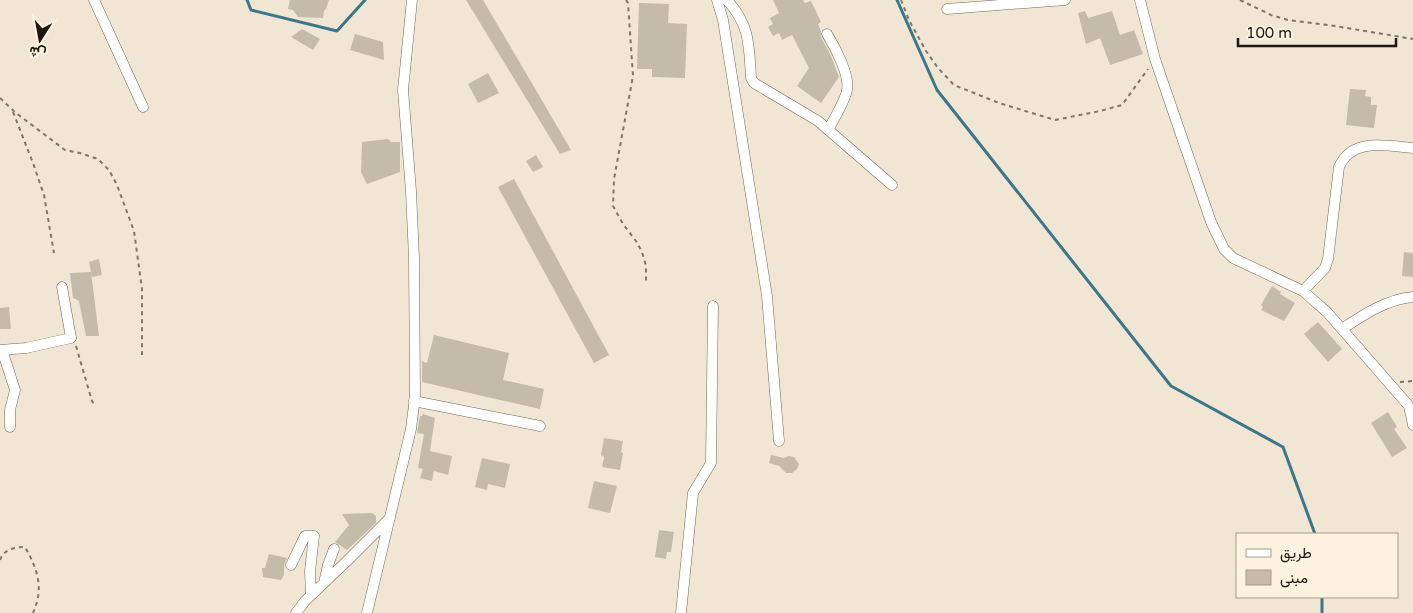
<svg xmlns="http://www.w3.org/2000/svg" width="1413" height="613" font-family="'Varela Round',Vazirmatn,sans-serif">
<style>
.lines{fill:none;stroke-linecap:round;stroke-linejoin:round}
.stream{stroke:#3c7689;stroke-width:3}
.building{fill:#c5bbaa}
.street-casing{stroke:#716858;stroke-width:11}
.path{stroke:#7d766b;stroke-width:2;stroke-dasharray:4 4;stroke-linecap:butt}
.street{stroke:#fff;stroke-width:10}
</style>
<rect width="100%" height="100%" fill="#f1e6d4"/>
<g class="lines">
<path class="stream" d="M247,0l4,10 86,21 28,-31
M897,0l40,90 234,296 112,61 32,87
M1322,613v-16"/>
</g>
<path class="building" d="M290,0h39l-3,9 -2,2 -1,7 -25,-1 -5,-7 -5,-1z
M466,0h17l88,150 -11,4z
M773,0h30l2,3 6,-2 10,21 -3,2 3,7v6l10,19 8,21 -18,26 -24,-17 12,-18 -17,-33 -10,5 -3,-7 -6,3 -5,-9 5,-3 -3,-6 9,-5z
M639,3l30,1 -1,19 19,1 -2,54 -33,-1v-8h-15z
M1085,11l3,7 24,-7 8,24 14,-5 9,24 -33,11 -10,-27 -14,6 -8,-31z
M302,29l18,10 -7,11 -22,-13z
M355,34l28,8 1,18 -34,-10z
M488,73l11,20 -21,10 -10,-19z
M1350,89l16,1 -1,6 6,1v8h6l-3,23 -28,-3z
M388,139l3,3h9v30l-33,12 -6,-12 1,-30z
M536,155l7,12 -10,5 -7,-11z
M514,179l95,176 -15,8 -96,-176z
M1404,252l9,1v24l-11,-1z
M99,259l3,16 -10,2 -1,-5 8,64h-13l-7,-35 -6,-3 -3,-25 21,-1 -2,-10z
M1272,286l9,6 -1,2 15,9 -11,18 -23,-11 2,-3 -2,-2z
M9,307l2,22h-11v-21z
M1318,322l24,27 -14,13 -24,-28z
M434,335l75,18 -6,27 41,9 -4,20 -118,-27v-21l5,2z
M1388,412l9,15 -3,2 13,19 -15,9 -21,-34z
M423,414l12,4 -5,33 22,5 -4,19 -14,-4 -2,10 -12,-3 3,-9 -5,-1 6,-34 -7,-1 3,-17h2z
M604,438l19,3 -2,11 2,1 -3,17 -18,-3 2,-10 -3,-2z
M771,455l13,3 5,-2 5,1 5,7 -2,5 -5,4h-6l-7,-7 -10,-3z
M482,458l28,6 -5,24 -17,-4 -1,6 -12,-3z
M594,481l23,5 -7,27 -22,-5z
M372,513l4,3v7l-29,27 -12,-8 14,-17 -7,-11z
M659,530l15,2 -3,20h-4l-1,7 -11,-2z
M269,554l18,4 -3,7v10l-3,5 -18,-3 -1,-9h3z"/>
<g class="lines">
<g class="street-casing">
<path id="street" d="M94,0l49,107
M717,0l6,20 44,276 12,145
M727,0c23,25 22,45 24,78l3,5 64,38 74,64
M1140,0l15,59 56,163 13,27 9,9 70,33 9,8 15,13 82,94 4,19
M947,9l118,-9
M827,34c8,13 23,41 20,56 -1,9 -14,31 -19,40
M1303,291l22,-23 3,-9 11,-92c13,-30 47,-21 74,-19
M1342,329c21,-14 45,-30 71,-32
M0,350l26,-2 45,-10 -9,-51
M2,350l13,40 -5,20v17
M414,401l126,25
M291,565l14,-29h9l-4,35 1,24
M324,583l4,-18 6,-16
M296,613l9,-12 42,-40 43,-43
M367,613l44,-184 4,-32 -1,-139 -3,-67 -8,-101 9,-90
M681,613l12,-120 18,-30 2,-157"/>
</g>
<path class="path" d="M626,0l2,3 5,73 -19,103 -1,27 10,18 13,17 6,11 4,14v17
M901,0l8,20 17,31 12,17 16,17 45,18 56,17 45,-9 22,-6 26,-36
M1240,0l31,15 17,5 47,6 78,13
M0,98l16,15 49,37 15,3 18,6 11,11 8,15 17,46 8,58v66
M13,112l20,51 11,32 10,58
M76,346l16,55 3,5
M1400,382l13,-1
M0,560c4,-11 15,-13 25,-13 13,23 19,41 8,66"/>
<use href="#street" class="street"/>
</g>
<rect x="1236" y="533" width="162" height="65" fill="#fef3e1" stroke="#a39b8e"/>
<rect x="1246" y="549" width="25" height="8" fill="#ffffff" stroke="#a39b8e"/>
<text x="1280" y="558" font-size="15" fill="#1b1711">طريق</text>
<rect x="1246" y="570" width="25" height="15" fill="#c5bbaa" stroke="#a39b8e"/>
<text x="1280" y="583" font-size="15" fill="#1b1711">مبنى</text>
<g transform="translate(40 40) rotate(191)" stroke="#fef3e1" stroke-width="4" paint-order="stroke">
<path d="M0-4L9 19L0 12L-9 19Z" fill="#1b1711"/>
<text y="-8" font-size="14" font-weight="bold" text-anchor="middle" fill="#1b1711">ش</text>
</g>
<path d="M1238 38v8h158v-8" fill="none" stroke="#1b1711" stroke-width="2.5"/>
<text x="1246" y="38" font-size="15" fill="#1b1711" stroke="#fef3e1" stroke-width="4" paint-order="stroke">100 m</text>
</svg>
